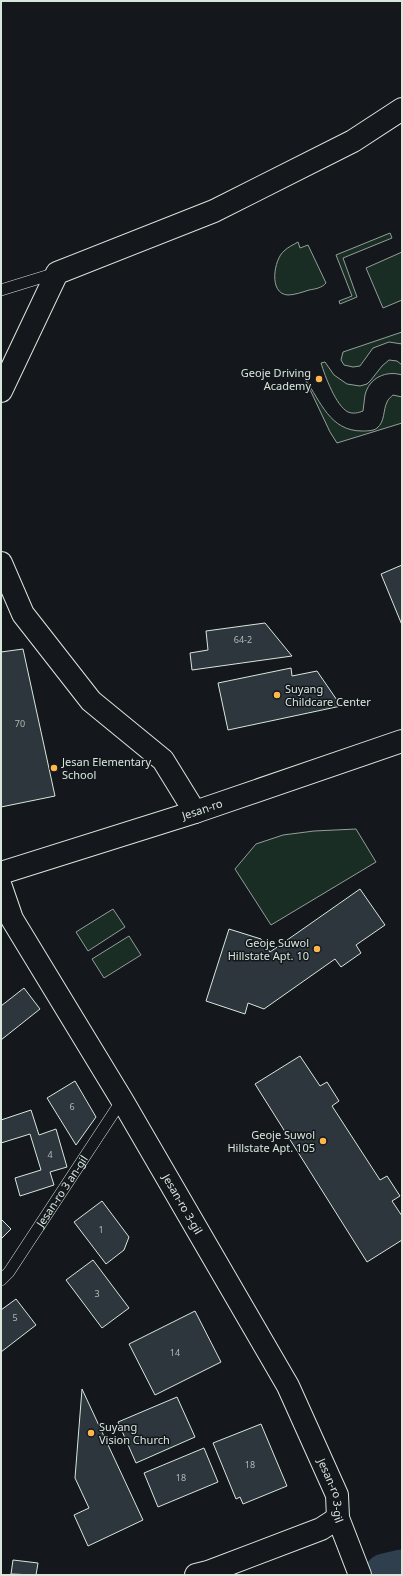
<svg xmlns="http://www.w3.org/2000/svg" width="403" height="1576" font-family="'Noto Sans',sans-serif">
<style>
.green{fill:#1a2d24;stroke:#939e99}
.lines{fill:none;stroke-linecap:round;stroke-linejoin:round}
.river{stroke:#2f3f4d;stroke-width:43}
.building{fill:#2c363c;stroke:#d8e6dc}
.lane-casing{stroke:#d8e6dc;stroke-width:12}
.street-casing{stroke:#d8e6dc;stroke-width:24}
.secondary-casing{stroke:#d8e6dc;stroke-width:24}
.lane{stroke:#14181c;stroke-width:11}
.street{stroke:#14181c;stroke-width:22}
.secondary{stroke:#14181c;stroke-width:22}
.poi-dot{fill:#ffb74d;stroke:#14181c;stroke-width:1.5}
.labels{text-anchor:middle;stroke-width:3;stroke-linejoin:round;paint-order:stroke}
.number-label{font-size:9px;fill:#adbab4}
.poi-label{font-size:11px;fill:#d8e6dc;stroke:#14181c;text-anchor:end}
.street-label{font-size:11px;fill:#d8e6dc;stroke:#14181c}
</style>
<rect width="100%" height="100%" fill="#14181c"/>
<path class="green" d="M390,233l2,5 -49,20 14,39 -17,7 -1,-3 13,-5 -16,-41z
M298,242l2,6 8,-3 18,38c-4,5 -11,6 -17,7 -6,2 -15,5 -21,5 -20,-1 -14,-36 -4,-44 4,-4 9,-6 14,-9z
M402,252v48l-19,8 -17,-40z
M402,332v12l-13,-2 -16,6 -13,18 -7,1 -9,-2 -3,-5 2,-8z
M389,360l8,1 5,4v10c-16,-5 -33,3 -37,20 -1,5 -1,11 -2,16 -5,2 -10,3 -15,1 -12,-6 -23,-36 -27,-49l4,-1 9,13 13,9 13,2 7,-2 4,-4 11,-14z
M305,379c16,23 25,52 57,52 4,0 12,0 15,-3 8,-6 6,-18 10,-26 1,-3 4,-5 6,-7l9,2v26l-65,20 -7,-11z
M356,829l20,33 -105,63 -36,-56 21,-25 27,-9 31,-4z
M113,909l12,18 -37,24 -12,-19z
M129,936l12,19 -37,23 -12,-19z"/>
<g class="lines">
<path class="river" d="M385,1575l17,-4"/>
</g>
<path class="building" d="M402,565v60l-21,-51z
M265,623l27,33 -100,14 -2,-17 18,-3 -2,-19z
M23,649l32,147 -54,11v-155z
M291,668l1,8 25,-5 24,35 -113,24 -10,-47z
M360,889l25,36 -29,20 5,8 -20,14 -6,-8 -71,50 -16,-6 -3,11 -39,-13 23,-72 32,10 9,13z
M24,988l16,21 -39,31v-34z
M300,1056l20,30 7,-4 12,19 -7,5 48,74 7,-4 13,20 -8,5 10,15v24l-35,22 -112,-178z
M75,1081l21,36 -20,28 -29,-47z
M31,1110l8,25 17,-6 11,38 -17,5 4,13 -34,11 -5,-18 26,-8 -11,-36 -29,9v-23z
M102,1201l27,36 -5,13 -18,14 -32,-42z
M1,1219l10,10 -10,10z
M93,1260l36,48 -27,20 -36,-48z
M16,1299l20,26 -35,27v-42z
M195,1311l26,51 -66,33 -26,-51z
M82,1389l61,131 -55,26 -14,-31 15,-7 -14,-30z
M177,1397l18,40 -59,26 -18,-41z
M261,1424l26,62 -44,18 -3,-7 -4,2 -23,-56z
M204,1448l14,34 -60,25 -14,-34z
M13,1560l25,3 -2,12 -25,-1z"/>
<g class="lines">
<g class="lane-casing">
<g id="lane">
<path d="M1,290l55,-17"/>
<path id="s1" d="M1,1280l8,-8 113,-172"/>
</g>
</g>
<g class="street-casing">
<g id="street">
<path d="M1,391l56,-118 157,-62 139,-70 49,-32"/>
<path d="M1,563l22,51 68,87 72,59 32,52"/>
<path id="s2" d="M1,887l11,32 110,181 166,286 49,109 1,23 22,57"/>
<path d="M196,1575l12,-3 113,-43 17,-11"/>
</g>
</g>
<g class="secondary-casing">
<g id="secondary">
<path id="s3" d="M1,873l194,-61 207,-71"/>
</g>
</g>
<use href="#lane" class="lane"/>
<use href="#street" class="street"/>
<use href="#secondary" class="secondary"/>
</g>
<g class="poi-dot">
<circle cx="319" cy="379" r="4"/>
<circle cx="277" cy="695" r="4"/>
<circle cx="54" cy="768" r="4"/>
<circle cx="317" cy="949" r="4"/>
<circle cx="323" cy="1141" r="4"/>
<circle cx="91" cy="1433" r="4"/>
</g>
<g class="labels">
<g class="number-label">
<text x="243" y="643">64-2</text>
<text x="20" y="727">70</text>
<text x="72" y="1110">6</text>
<text x="50" y="1158">4</text>
<text x="101" y="1233">1</text>
<text x="97" y="1297">3</text>
<text x="15" y="1321">5</text>
<text x="175" y="1356">14</text>
<text x="250" y="1468">18</text>
<text x="181" y="1481">18</text>
</g>
<g class="poi-label">
<text x="311" y="377">Geoje Driving<tspan x="311" dy="13">Academy</tspan></text>
<text x="285" y="693" text-anchor="start">Suyang<tspan x="285" dy="13">Childcare Center</tspan></text>
<text x="62" y="766" text-anchor="start">Jesan Elementary<tspan x="62" dy="13">School</tspan></text>
<text x="309" y="947">Geoje Suwol<tspan x="309" dy="13">Hillstate Apt. 10</tspan></text>
<text x="315" y="1139">Geoje Suwol<tspan x="315" dy="13">Hillstate Apt. 105</tspan></text>
<text x="99" y="1431" text-anchor="start">Suyang<tspan x="99" dy="13">Vision Church</tspan></text>
</g>
<g class="street-label">
<text dy="4" stroke="none"><textPath href="#s3" startOffset="211">Jesan-ro</textPath></text>
<text dy="4" stroke="none"><textPath href="#s1" startOffset="108">Jesan-ro 3 an-gil</textPath></text>
<text dy="4" stroke="none"><textPath href="#s2" startOffset="366">Jesan-ro 3-gil</textPath></text>
<text dy="4" stroke="none"><textPath href="#s2" startOffset="690">Jesan-ro 3-gil</textPath></text>
</g>
</g>
<rect width="403" height="1576" fill="none" stroke="#d8e6dc" stroke-width="4"/>
</svg>
